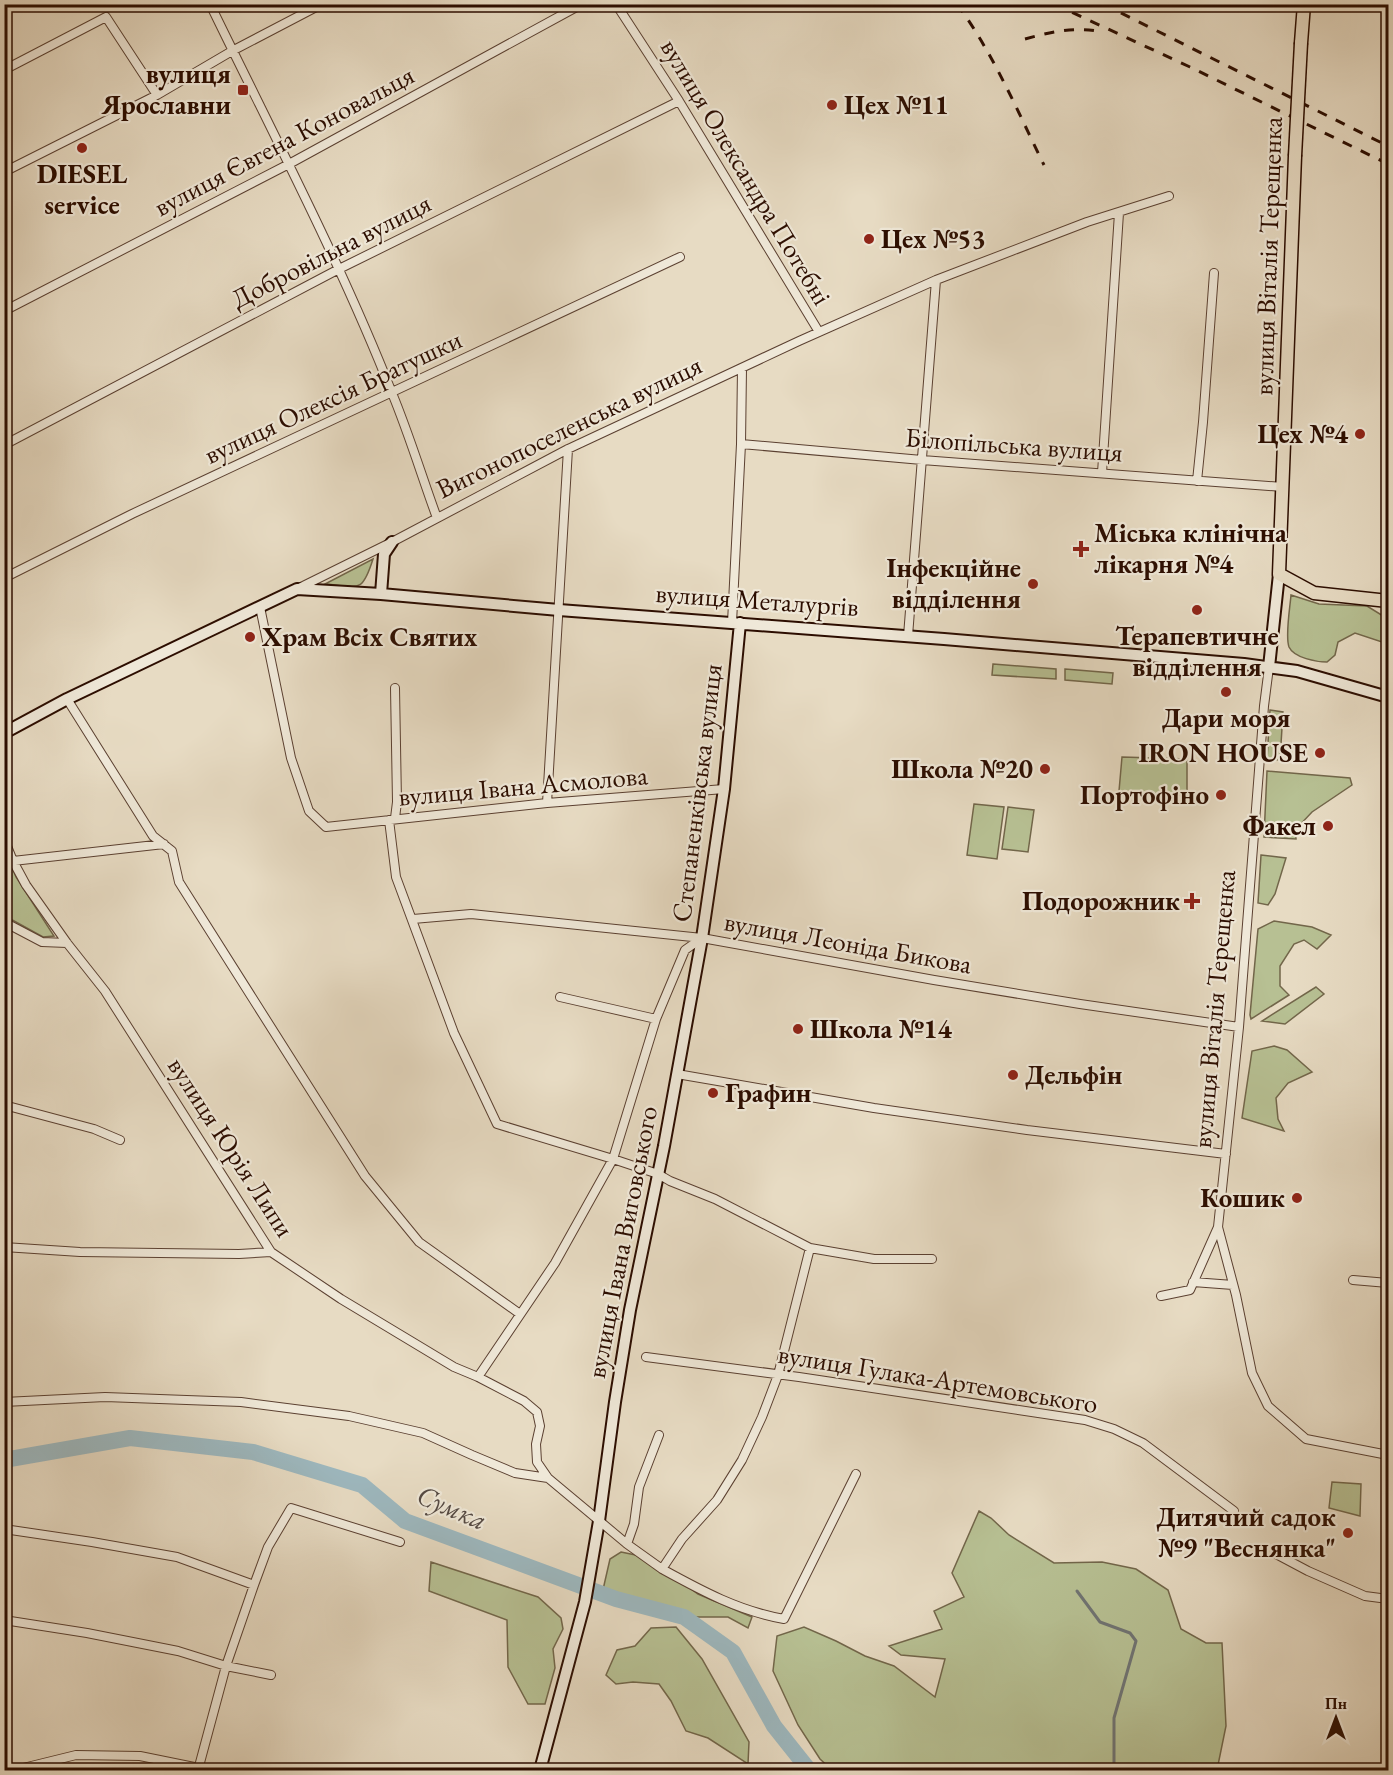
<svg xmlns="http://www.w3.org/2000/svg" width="1393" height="1775" font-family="'EB Garamond',serif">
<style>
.green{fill:#b7c093;stroke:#72664a;stroke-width:1.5}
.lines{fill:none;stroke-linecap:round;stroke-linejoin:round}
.stream{stroke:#707473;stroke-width:3}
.river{stroke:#9db8bf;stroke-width:16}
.street-casing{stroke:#5b4031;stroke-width:10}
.secondary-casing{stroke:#2c0d00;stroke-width:14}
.primary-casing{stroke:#2c0d00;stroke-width:15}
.street{stroke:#efe8d8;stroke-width:8}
.secondary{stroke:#efe8d8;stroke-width:10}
.primary{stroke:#e7dbc3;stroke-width:12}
.rail{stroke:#2c0d00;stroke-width:3;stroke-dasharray:10 10;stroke-linecap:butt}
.primary-bridge-casing{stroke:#2c0d00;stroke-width:15;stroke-linecap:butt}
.primary-bridge{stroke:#e7dbc3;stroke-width:12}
.poi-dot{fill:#8f2418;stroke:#efe8d8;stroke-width:2}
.labels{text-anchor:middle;stroke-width:4.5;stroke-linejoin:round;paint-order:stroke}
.poi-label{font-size:27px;font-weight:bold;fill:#2c0d00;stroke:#efe8d8;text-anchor:end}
.street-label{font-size:27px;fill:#2c0d00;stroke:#efe8d8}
.water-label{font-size:28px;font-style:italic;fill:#544943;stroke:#efe8d8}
</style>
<rect width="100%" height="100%" fill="#e7dbc3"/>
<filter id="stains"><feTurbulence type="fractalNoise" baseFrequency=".00333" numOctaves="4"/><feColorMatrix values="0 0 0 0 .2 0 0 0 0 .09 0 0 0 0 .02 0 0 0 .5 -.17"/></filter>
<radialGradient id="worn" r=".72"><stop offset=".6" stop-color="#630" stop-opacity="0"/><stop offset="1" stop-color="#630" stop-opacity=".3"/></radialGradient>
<path class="green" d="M373,559c-11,35 -14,28 -48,25z
M1291,595l28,9 48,2 21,13v25l-33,-11 -17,9 -3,13 -8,7c-10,0 -33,-4 -38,-15 -4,-11 1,-39 2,-52z
M993,664l63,5v10l-64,-4z
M1065,669l48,4 -1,11 -47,-4z
M1270,710l13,2 -3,48 -13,-1z
M1122,757l65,2v37l-68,-5z
M1267,771l83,7 2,7 -40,27 -16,17v10l-32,-2z
M974,804l30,3 -7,52 -30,-4z
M1008,807l26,3 -6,42 -26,-3z
M5,851l11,26 38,59 -11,1 -38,-21z
M1261,855l25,3 -11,36 -7,11 -10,-2z
M1274,921l38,6 19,8 -14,14 -13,-9 -10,4 -14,22v20l9,9 -38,24 -1,-4 8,-86z
M1316,987l8,7 -39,30 -23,-3z
M1274,1046l13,4 25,22 -24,11 -12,15 2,21 6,12 -42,-13 10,-67z
M1332,1482l29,2 -1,32 -31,-8z
M979,1511l12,7 18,17 45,28 48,-1 34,7 32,21 13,39 25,14h16l4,83 -9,44h-385l-12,-11 -22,-34 -25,-54 4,-35 27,-9 32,14 29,15 29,10 41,31 10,-38 -44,-4 -12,-9 53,-17 -8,-18 30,-14 -12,-24z
M621,1552l29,6 48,36 54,23 -4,11 -20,-11h-44l-82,-23 8,-35z
M431,1562l107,35 23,21 2,11 -10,20 2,19 -10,36h-17l-20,-37 -1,-47 -78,-29z
M676,1627l26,32 47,83 -1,22 -40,-26 -22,-7 -15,-30 -12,-17 -26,-2 -17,2 -10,-9 11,-25 18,-4 16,-18z"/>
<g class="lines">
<path class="stream" d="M1077,1591l23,31 30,11 6,8 -22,77v52"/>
<path class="river" d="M4,1460l126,-22 123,14 109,33 43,36 211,78 68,18 49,35 41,74 35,44"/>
<g class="street-casing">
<path id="street" d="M210,4c62,128 130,257 182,389 17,41 30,84 45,125
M616,4l63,97 140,231
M4,70l102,-53 51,78
M4,172l153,-77 75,-44 90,-47
M4,311l285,-147 293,-160
M741,444l181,16 361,27
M4,445l335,-176 340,-168
M1102,473l17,-260
M1197,481l6,-59 11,-149
M4,578l128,-64 548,-257
M299,588l93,-46 176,-93 231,-108 137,-61 151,-58 82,-26
M260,607l31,151 18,53 17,16 221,-24 177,-14
M732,623l9,-179 1,-76
M908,636l28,-356
M1269,667l-5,39 -25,321 -21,200 18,68 16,78 16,33 38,33 82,16
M395,688l2,114 -2,16
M67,699l86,137 19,15 7,31 186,294 54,66 101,72
M547,803l21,-354
M389,820l7,57 58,156 43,91 116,35 45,15 12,7 45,18 95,49 64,11h58
M4,839l9,22 13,24 41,58 38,48 166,261 70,47 113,68 24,10 46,24 13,11 3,14 -4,18 1,18 11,16
M13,861l151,-17
M413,919l58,-5 231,24 232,42 146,24 159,23
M4,922l38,20 25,1
M560,997l96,22
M677,1074l197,34 153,22 199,24
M4,1105l90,24 26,11
M4,1247l76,5 159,2 32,-2
M1353,1280l35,3
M1193,1282l40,3
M1161,1296l29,-6 28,-63
M646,1357l153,20 286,43 29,9 29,14 91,68
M478,1377l77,-114 58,-104 43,-140 29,-69 17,-12
M4,1402l101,-5 136,5 108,14 74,17 49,22 43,18 33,5 79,66 35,25 20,-30 35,-39 25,-40 20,-43 16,-42 32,-127
M4,1529l88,13 85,15 77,28
M627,1544l7,-20 5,-37 20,-52
M1276,1554l32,17 57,25 23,3
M662,1569c40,22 77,42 122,50l72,-145
M4,1620l83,13 91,18 48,15 45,9
M15,1770l61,-15 64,1 59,12
M198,1770l28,-104 28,-81 14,-38 23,-39 109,34"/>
</g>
<g class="secondary-casing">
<path id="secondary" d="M381,594l3,-40 8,-12
M1269,667l10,-93
M4,733l63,-34 230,-110 84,5 178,16 385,29 300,25 53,7 91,26
M540,1770l45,-168 14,-81 16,-119 15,-92 34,-164 38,-208 22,-149 16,-166"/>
</g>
<g class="primary-casing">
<path id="primary" d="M1301,43l3,-39
M1295,156l-16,418 35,19 74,8"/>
</g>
<use href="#street" class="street"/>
<use href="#secondary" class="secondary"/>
<use href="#primary" class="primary"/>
<path class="rail" d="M957,4c36,49 60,106 87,161
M1054,4l136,63 198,97
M1103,4l285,142
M1025,39c26,-7 50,-13 77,-7"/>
<g class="primary-bridge-casing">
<path id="primary-bridge" d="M1295,156l6,-113"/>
</g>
<use href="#primary-bridge" class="primary-bridge"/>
</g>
<g class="poi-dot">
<rect x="237" y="84" width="12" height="12" rx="3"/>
<circle cx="832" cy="105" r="6"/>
<circle cx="82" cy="148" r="6"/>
<circle cx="869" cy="239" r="6"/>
<circle cx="1360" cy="434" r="6"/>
<path d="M1078 540h6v6h6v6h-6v6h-6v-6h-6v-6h6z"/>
<circle cx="1033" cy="584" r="6"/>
<circle cx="1197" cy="610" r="6"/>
<circle cx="250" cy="637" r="6"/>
<circle cx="1226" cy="692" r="6"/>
<circle cx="1320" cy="753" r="6"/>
<circle cx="1045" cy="769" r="6"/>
<circle cx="1221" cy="795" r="6"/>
<circle cx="1328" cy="826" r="6"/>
<path d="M1189 892h6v6h6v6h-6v6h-6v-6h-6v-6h6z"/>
<circle cx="798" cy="1029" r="6"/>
<circle cx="1013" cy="1075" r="6"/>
<circle cx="713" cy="1093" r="6"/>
<circle cx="1297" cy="1198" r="6"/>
<circle cx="1348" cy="1533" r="6"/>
</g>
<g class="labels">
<g class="poi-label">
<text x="231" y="83">вулиця<tspan x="231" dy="31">Ярославни</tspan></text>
<text x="844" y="114" text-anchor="start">Цех №11</text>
<text x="82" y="183" text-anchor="middle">DIESEL<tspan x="82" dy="31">service</tspan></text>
<text x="881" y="248" text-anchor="start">Цех №53</text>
<text x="1348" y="443">Цех №4</text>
<text x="1094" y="542" text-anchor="start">Міська клінічна<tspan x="1094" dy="31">лікарня №4</tspan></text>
<text x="1021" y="577">Інфекційне<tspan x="1021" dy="31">відділення</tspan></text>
<text x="1197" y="645" text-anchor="middle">Терапевтичне<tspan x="1197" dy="31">відділення</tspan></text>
<text x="262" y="646" text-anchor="start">Храм Всіх Святих</text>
<text x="1226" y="727" text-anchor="middle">Дари моря</text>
<text x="1308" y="762">IRON HOUSE</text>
<text x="1033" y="778">Школа №20</text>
<text x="1209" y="804">Портофіно</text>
<text x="1316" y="835">Факел</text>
<text x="1180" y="910">Подорожник</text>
<text x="810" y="1038" text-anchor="start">Школа №14</text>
<text x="1025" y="1084" text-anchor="start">Дельфін</text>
<text x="725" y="1102" text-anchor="start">Графин</text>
<text x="1285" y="1207">Кошик</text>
<text x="1336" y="1526">Дитячий садок<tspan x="1336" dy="31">№9 "Веснянка"</tspan></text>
</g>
<g class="street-label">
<text transform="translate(284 141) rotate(-28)" y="9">вулиця Євгена Коновальця</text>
<text transform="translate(746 172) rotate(59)" y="9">вулиця Олександра Потебні</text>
<text transform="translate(331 251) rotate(-27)" y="9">Добровільна вулиця</text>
<text transform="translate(1268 256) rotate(-88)" y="9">вулиця Віталія Терещенка</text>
<text transform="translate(333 397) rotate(-25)" y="9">вулиця Олексія Братушки</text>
<text transform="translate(569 427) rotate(-26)" y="9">Вигонопоселенська вулиця</text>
<text transform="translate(1014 445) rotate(4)" y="9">Білопільська вулиця</text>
<text transform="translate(757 600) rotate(4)" y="9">вулиця Металургів</text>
<text transform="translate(523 786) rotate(-5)" y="9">вулиця Івана Асмолова</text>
<text transform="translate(697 793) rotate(-83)" y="9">Степаненківська вулиця</text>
<text transform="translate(848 943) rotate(10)" y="9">вулиця Леоніда Бикова</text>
<text transform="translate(1214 1009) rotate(-85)" y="9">вулиця Віталія Терещенка</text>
<text transform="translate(231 1147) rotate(57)" y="9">вулиця Юрія Липи</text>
<text transform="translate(622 1242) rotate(-79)" y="9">вулиця Івана Виговського</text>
<text transform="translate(938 1379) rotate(9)" y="9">вулиця Гулака-Артемовського</text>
</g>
<g class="water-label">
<text transform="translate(452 1507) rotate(23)" y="10">Сумка</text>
</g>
</g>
<rect width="1393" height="1775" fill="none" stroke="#e7dbc3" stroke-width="24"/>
<rect x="6" y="6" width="1381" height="1763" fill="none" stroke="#2c0d00" stroke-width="3"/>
<rect x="12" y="12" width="1369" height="1751" fill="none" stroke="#2c0d00" stroke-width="1.5"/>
<g transform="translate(1336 1718)" stroke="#efe8d8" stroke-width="4.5" paint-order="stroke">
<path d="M0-4.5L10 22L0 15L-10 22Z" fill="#2c0d00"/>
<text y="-9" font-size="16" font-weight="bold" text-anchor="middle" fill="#2c0d00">Пн</text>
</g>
<rect width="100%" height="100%" filter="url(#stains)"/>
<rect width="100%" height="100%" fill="url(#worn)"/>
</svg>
